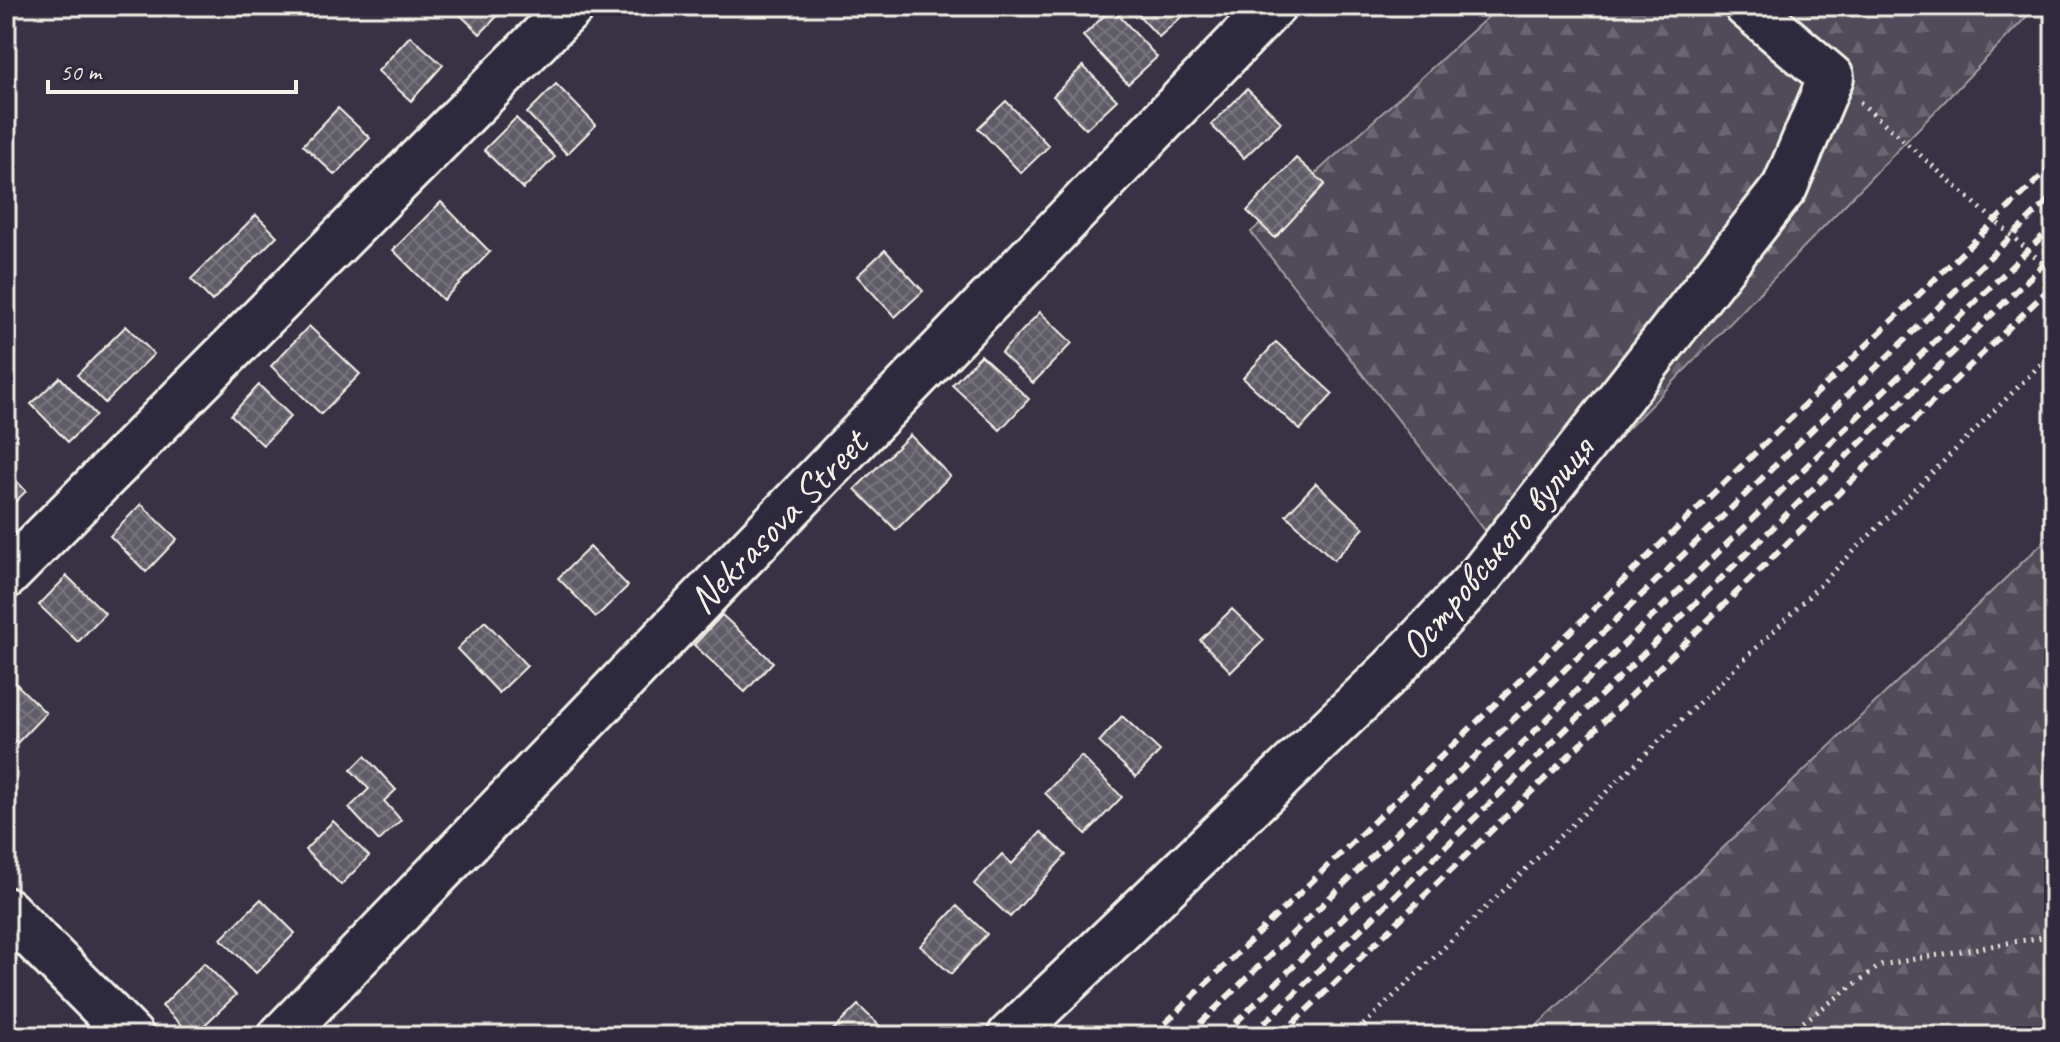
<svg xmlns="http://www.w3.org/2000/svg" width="2060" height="1042" font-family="Caveat,sans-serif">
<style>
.forest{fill:url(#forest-firs);stroke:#a29ea0;stroke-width:2}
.building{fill:url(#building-cross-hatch);stroke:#f4f1e8;stroke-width:2}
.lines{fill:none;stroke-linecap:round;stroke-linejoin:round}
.minor-casing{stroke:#f4f1e8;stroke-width:50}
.path{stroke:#f4f1e8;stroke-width:5;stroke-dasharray:2 6;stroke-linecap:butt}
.minor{stroke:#2f2a3d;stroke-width:44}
.rail{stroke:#f4f1e8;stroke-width:6;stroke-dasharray:12 6;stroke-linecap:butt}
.labels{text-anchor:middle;stroke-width:6;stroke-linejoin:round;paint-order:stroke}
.street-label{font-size:40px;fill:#f4f1e8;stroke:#2f2a3d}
</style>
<defs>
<pattern id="forest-firs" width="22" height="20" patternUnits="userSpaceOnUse" patternTransform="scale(2)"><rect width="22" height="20" fill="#504b59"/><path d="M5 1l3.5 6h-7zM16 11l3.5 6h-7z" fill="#6a6571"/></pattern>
<pattern id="building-cross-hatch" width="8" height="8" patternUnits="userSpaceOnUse" patternTransform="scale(2)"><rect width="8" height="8" fill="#5f5c67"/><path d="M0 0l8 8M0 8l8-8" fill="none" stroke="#77747d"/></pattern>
</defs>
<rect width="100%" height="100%" fill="#373244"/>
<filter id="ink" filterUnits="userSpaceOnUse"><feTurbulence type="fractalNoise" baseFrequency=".0125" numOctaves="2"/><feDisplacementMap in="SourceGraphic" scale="16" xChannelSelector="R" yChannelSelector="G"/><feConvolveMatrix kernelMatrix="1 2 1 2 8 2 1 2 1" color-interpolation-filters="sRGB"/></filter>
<g filter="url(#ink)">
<path class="forest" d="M1500,6h537l-532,550 -254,-324z
M2054,532v488l-16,16h-512z"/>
<path class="building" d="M451,6h56l-27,28z
M677,6h16l-9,8z
M1130,6h57l3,3 -31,28z
M1112,8l45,49 -29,27 -45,-48z
M410,36l33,29 -32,36 -33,-30z
M1083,66l34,34 -31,29 -33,-33z
M556,84l40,41 -29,29 -40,-41z
M1247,89l34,33 -37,36 -33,-33z
M1006,101l43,45 -28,27 -43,-45z
M338,108l32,30 -35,37 -32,-30z
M516,118l39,39 -32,32 -39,-39z
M1296,158l29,26 -50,54 -28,-27z
M441,202l49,50 -47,48 -50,-50z
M256,215l21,21 -65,65 -21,-22z
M885,250l38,41 -28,26 -38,-41z
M1040,312l32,31 -39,40 -32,-30z
M126,326l28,28 -49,49 -28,-28z
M309,326l51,48 -39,40 -50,-48z
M1276,342l57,52 -33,36 -57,-52z
M981,355l48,44 -29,31 -48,-45z
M60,377l36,38 -28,27 -37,-38z
M259,385l32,31 -28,29 -32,-30z
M910,435l40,41 -54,54 -41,-41z
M6,470l20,21 -20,20z
M1316,483l48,45 -30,32 -48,-45z
M141,504l36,35 -31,33 -36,-36z
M590,547l38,39 -32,31 -38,-39z
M67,576l38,37 -27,29 -39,-37z
M1232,609l32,31 -33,32 -31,-32z
M722,615l51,47 -28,30 -51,-47z
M485,621l42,45 -28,27 -42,-44z
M6,674l40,39 -29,30 -11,-10z
M1122,716l38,35 -24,26 -37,-35z
M365,756l31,34 -12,11 17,19 -22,21 -30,-33 20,-19 -18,-19z
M1081,756l41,41 -36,37 -41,-41z
M333,821l36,35 -28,29 -36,-35z
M1041,832l25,23 -56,62 -36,-33 28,-30 10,10z
M261,899l34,34 -39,40 -35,-34z
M957,906l30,28 -36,40 -31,-28z
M204,963l32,32 -43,41 -31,-30z
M858,1005l32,31h-63z"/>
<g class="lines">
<g class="minor-casing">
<path id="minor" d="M6,576l566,-570
M6,910l125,126
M281,1036l992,-1030
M1010,1036l381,-365 90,-96 304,-388 46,-110 -84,-71"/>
</g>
<path class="path" d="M1860,102l194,171
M1352,1036l429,-412 273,-273
M1784,1036l97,-71 173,-30"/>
<use href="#minor" class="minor"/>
<path class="rail" d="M1152,1036l902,-872
M1187,1036l867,-841
M1222,1036l832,-811
M1251,1036l803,-782
M1280,1036l774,-752"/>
</g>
</g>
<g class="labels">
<g class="street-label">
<text transform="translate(777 521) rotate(-46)" y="14">Nekrasova Street</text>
<text transform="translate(1496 547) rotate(-50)" y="14">Островського вулиця</text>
</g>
</g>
<rect width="2060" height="1042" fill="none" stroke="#2f2a3d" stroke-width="32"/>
<rect x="16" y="16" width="2028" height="1010" fill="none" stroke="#f4f1e8" stroke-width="3" filter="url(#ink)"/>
<path d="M48 80v12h248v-12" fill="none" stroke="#f4f1e8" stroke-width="4"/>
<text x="60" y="80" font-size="24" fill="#f4f1e8" stroke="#2f2a3d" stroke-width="6" paint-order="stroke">50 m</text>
</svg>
